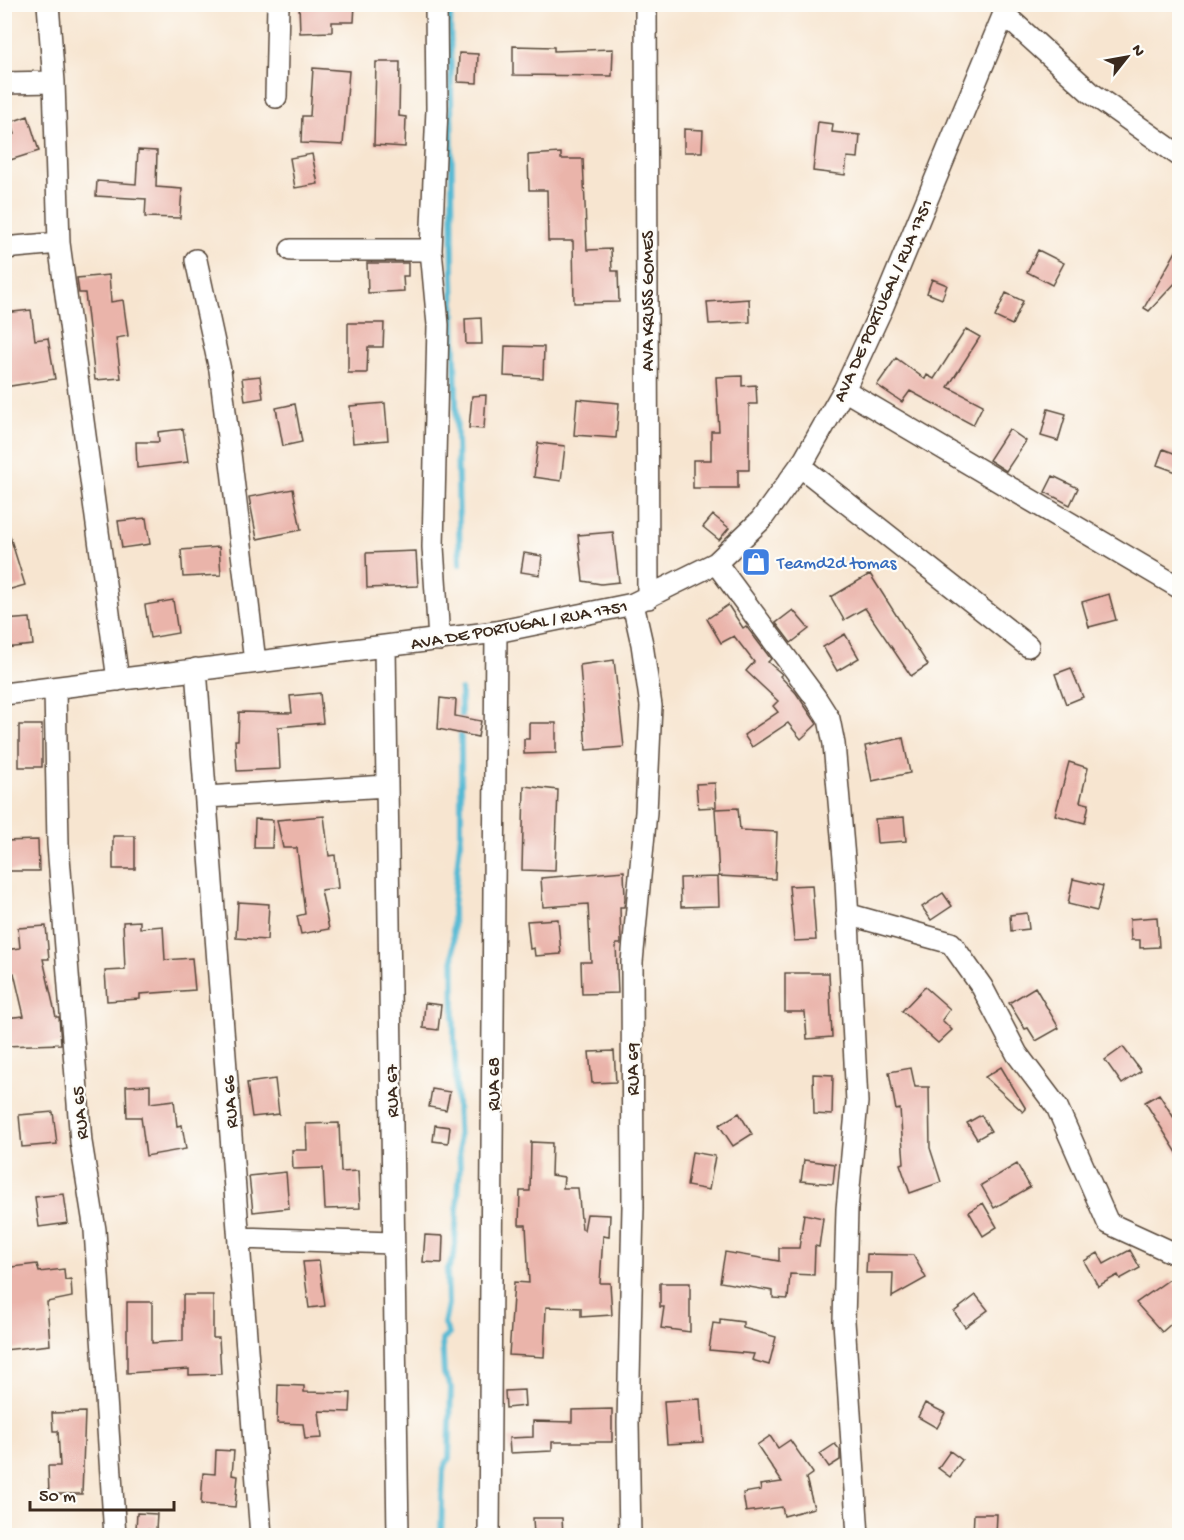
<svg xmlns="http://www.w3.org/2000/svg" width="1184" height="1540" font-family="'Gochi Hand',sans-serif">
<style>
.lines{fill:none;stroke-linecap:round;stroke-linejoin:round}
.stream{stroke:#55b9d3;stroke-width:6}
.building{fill:#eab4aa}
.minor-casing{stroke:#574639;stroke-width:24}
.minor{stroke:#fff;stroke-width:21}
.labels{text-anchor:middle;stroke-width:4.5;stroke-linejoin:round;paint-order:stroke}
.street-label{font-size:18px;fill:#3b2a1e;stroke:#fdfcf7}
.shop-label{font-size:18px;fill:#366cbe;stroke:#fdfcf7;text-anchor:start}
</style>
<rect width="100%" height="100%" fill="#fdfcf7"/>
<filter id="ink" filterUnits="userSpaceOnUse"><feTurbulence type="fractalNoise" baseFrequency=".0167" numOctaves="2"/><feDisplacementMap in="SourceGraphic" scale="12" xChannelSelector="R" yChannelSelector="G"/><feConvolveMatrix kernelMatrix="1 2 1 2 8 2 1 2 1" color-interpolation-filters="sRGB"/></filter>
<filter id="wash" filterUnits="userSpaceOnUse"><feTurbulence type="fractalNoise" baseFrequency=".008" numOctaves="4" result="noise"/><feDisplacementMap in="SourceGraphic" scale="24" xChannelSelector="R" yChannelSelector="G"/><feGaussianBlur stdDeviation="1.35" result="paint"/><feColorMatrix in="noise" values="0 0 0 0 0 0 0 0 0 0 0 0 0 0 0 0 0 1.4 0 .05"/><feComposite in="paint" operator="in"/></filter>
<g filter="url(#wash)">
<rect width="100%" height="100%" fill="#f7e5d0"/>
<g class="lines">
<path class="stream" d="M450,4l3,273 7,287
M441,1536l2,-66 6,-12 2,-72 -7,-12 -2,-34 7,-6 -5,-10 4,-20 -1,-33 7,-15 6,-89 -6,-129 -1,-132 8,-73v-143"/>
</g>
<g id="blocks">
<path class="building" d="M299,4h56l-1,18h-22v10l-32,1z
M513,46l41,1v4l59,-2 -1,27 -99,-1z
M459,53l19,1 -1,29 -19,-1z
M376,62h24l-1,54 7,1 -1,30 -31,-2z
M313,68l36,3 -6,74 -42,-2 1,-27h8z
M28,116l11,35 -32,10 -3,-24 11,-3 -4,-12z
M818,122l15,2 -1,8 28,3 -2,23 -11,-1 -2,18 -32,-4z
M684,129l19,1 -1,22h-18z
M138,150l19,1 -1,36 26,2 -2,29 -35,-1 1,-18 -50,-3 1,-15 39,3z
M561,153v6h22l4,91 24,-1 1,22h6l1,31 -45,1 -1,-62h-25l-1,-51h-18l-1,-35z
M312,154l6,30 -23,4 -5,-30z
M1179,246v33l-30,32 -5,-3z
M1038,250l26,13 -12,22 -25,-13z
M367,263h41v13h-5l1,15 -36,2z
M109,275l2,27 12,-2 5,36 -12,2 5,40 -26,2 -10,-87h-6l-2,-15z
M932,279l15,6 -5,14 -15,-6z
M1006,293l17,8 -11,24 -17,-8z
M749,299l1,23 -41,2 -2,-22z
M31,310l4,30 13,-2 7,41 -51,8v-74z
M481,318l1,26h-16l-1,-25z
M348,323h36l-1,24h-15l-1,26h-19z
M966,329l14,8 -32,50 35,18 -10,20 -63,-34 -8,11 -25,-17 19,-27 29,21 2,-4 7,4z
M505,346l39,1 -1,31 -39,-2z
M260,376l3,22 -18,3 -3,-23z
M742,376v10l14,-1 1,19h-8v66h-11v18h-45v-28h18v-29h8l-3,-54z
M486,395l-2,34 -15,-1 3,-32z
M577,399l42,4 -3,35 -42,-3z
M385,403l3,37 -35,3 -3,-37z
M295,404l7,38 -19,4 -7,-38z
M1048,409l18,5 -8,27 -17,-5z
M183,429l5,33 -51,6 -1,-26h23l-1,-10z
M1009,429l17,12 -20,30 -17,-11z
M538,443l27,3 -4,35 -27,-4z
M1163,449l16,6v18l-22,-8z
M1053,476l25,12 -8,17 -25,-13z
M293,489l8,41 -44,9 -8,-42z
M713,515l16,13 -10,12 -16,-13z
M146,518l4,26 -28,4 -4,-27z
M4,530h4l17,55 -21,6z
M613,532l6,50 -18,2 -18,-3 -5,-46z
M219,547l2,28 -38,2 -2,-27z
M416,551l2,35 -51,2 -1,-35z
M524,553l18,3 -2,19 -19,-3z
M870,574l58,91 -17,11 -46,-68 -21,12 -13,-23z
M1109,594l7,26 -27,7 -7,-25z
M173,600l5,33 -28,5 -5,-33z
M728,605l15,23 3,-2 25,33 -3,3 14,12 -2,2 16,17 21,31 -16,15 -13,-16 -36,24 -8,-12 34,-23 -5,-6 5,-5 -32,-30 8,-9 -20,-26 -13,7 -14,-24z
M793,610l16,19 -18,14 -15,-20z
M30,618l3,27 -29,3v-28z
M845,634l14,24 -22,13 -14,-24z
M614,660l10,87 -38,3 -6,-85z
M1071,668l12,29 -17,7 -11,-30z
M320,693l3,30 -45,4 2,42 -43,2 -2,-31h3l1,-28 53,1 -2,-17z
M440,698l16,2 -1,16 26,5 -3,16 -40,-8z
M529,723h27v30l-32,1v-15h5z
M19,725h23v42h-23z
M903,738l7,35 -38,8 -7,-35z
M1069,762l19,6 -8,34 9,2 -4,19 -30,-8z
M715,783l1,24 -18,1 -2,-24z
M524,786l34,4 -3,81 -33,-1z
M738,808l2,22 37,2 -2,47 -56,-3 -4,-67z
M324,816l5,40 6,-1 3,33 -17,2 8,39 -28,5 -4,-18 8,-2 -8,-66h-14l-6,-28z
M904,817l2,24 -29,2 -2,-24z
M255,819l18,1 -1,28h-18z
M113,836h22v33h-22z
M38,840l1,31h-35v-30z
M624,871l1,28 -1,8h-4l1,37h-5l2,49 -36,1 -1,-32h10l-3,-58 -45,3 -2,-29z
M718,877l1,29 -38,1 -1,-29z
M1073,879l30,7 -6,25 -29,-7z
M812,885l4,55 -22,1 -5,-55z
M943,893l9,13 -21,14 -9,-13z
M238,902l31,2 -2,36 -31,-2z
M1027,913l2,16 -18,2 -1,-16z
M1157,917l2,30 -19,1v-8h-9l-1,-21z
M558,919l3,35 -26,2 -1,-8 -4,1 -3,-28z
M140,921v7l23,-2 2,34 27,-2 3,32 -55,4v5l-33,2 -2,-30 20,-1 -2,-48z
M46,926l3,33h-6l13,58h3l2,27 -57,2v-28l20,-2 -10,-43 -10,1v-24l16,-2 -2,-20z
M785,973h44l3,64 -25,2 -2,-27h-20z
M925,987l25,22 -8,11 10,10 -14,13 -36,-32z
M1035,987l24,41 -23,13 -8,-13 -3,1 -16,-26z
M425,1003l16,2 -3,25 -15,-2z
M1123,1047l18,24 -19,13 -17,-24z
M614,1051l2,31 -24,1 -3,-31z
M1001,1067l25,42 -3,3 -38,-35z
M911,1068l4,19h14l1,61 11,34 -31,11 -10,-29 4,-1 -4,-54 -4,1 -7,-38z
M813,1074l20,1 -1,40 -18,-1z
M275,1079l4,35 -27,3 -5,-34z
M150,1085v18l24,-3 3,26 5,-1 4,24 -40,7 -5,-39h-14l-1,-31z
M432,1089l18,3 -4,18 -17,-3z
M1159,1094l20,32v30l-34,-54z
M53,1112l4,32 -35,3 -3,-32z
M739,1113l13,21 -19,12 -14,-21z
M981,1115l10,16 -14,8 -10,-16z
M339,1123l2,49 17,-1 2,37 -35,1 -2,-41 -30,1 -1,-19h15l-1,-26z
M435,1125l15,2 -2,16 -15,-2z
M531,1142l21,1 -1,32 13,2 -1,11h15l4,41 2,1 3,-16 23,1 -1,22 -6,-1 -3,47h10l2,32 -31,2v-9l-35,-1 -2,50 -35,-2 5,-73 15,1 -3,-58h-7l1,-34h10z
M692,1152l23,4 -6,34 -22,-4z
M804,1160l31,4 -2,20 -32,-3z
M1017,1164l13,23 -36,21 -13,-23z
M286,1172l3,36 -36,4 -4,-36z
M64,1194l4,29 -29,4 -4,-30z
M983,1203l14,24 -14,9 -14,-24z
M804,1214l19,4 -4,29 -4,-1 -1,29 -24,-1 -2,25 -15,-1v-7l-53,-9 5,-30 54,9v-13h20z
M425,1235l18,1 -1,27 -19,-1z
M1130,1250l10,18 -20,11 -2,-4 -20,11 -14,-25 14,-8 6,11z
M867,1254l46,1 13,23 -34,19 1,-24h-27z
M319,1261l6,45 -16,2 -6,-46z
M37,1264l2,8 25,-3 1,11 6,-1 1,18 -25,5 3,43 -46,5v-82z
M1170,1279l9,11v27l-17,15 -26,-29z
M660,1283h30v49l-29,-4 3,-21h-4z
M183,1295h30v43h6l2,36 -32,1v-6l-62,4v-71h25v41l31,-2z
M976,1295l12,15 -23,17 -11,-15z
M720,1319l23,3v6l33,9 -7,28 -17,-5 2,-6 -45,-4 4,-27 7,1z
M278,1385l26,1v6l47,1 -1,19 -31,-1 3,27 -17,1 -2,-15 -26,-1z
M524,1390l1,16 -19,2 -1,-17z
M700,1399l3,43 -36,2 -3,-43z
M925,1403l20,10 -8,15 -19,-11z
M612,1409v33h-60v9l-42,2 -1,-15 24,-1v-16l39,1v-12z
M85,1412l-3,82h-33l-1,-28h12l-2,-35h-5l-1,-18z
M770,1436l8,12 12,-8 23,33 -7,5 8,30 -30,8 -2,-9 -36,5 -3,-19 18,-3 -1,-5 22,-3 -25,-37z
M835,1444l5,6v10l-11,7 -9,-13z
M216,1450l18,1 -2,24 6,1 -3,31 -34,-3 2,-31 12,1z
M950,1451l12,9 -12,17 -12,-9z
M137,1513l20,1 -1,16 -20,-1z
M974,1514h23l-1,22h-23z
M533,1518h29l1,18h-29z"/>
</g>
</g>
<g filter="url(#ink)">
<use href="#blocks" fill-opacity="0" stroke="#574639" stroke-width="1.5"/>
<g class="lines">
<g class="minor-casing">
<path id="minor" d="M48,4l6,78 5,161 59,437
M436,4l1,105 -6,141 7,75 -5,222 6,93
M646,4l2,594
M1004,14l87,79 89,63
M4,83l50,-1
M276,97l2,-93
M4,248l55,-5
M291,250h140
M196,260l24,110 35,292
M844,390l336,198
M800,466l228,180
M716,563l99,134 14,22 5,25 12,137 11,221 -10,107 -3,112 14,215
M385,647l13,889
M196,669l65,867
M55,689l3,155 23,298 14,88 20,306
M4,694l492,-62 137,-28 83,-41 45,-43 44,-61 39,-69 39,-84 125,-302
M206,797l181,-11
M847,914l104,29 31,44 35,67 40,53 51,116 72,33
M239,1238l154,5
M489,1536l7,-904
M630,1536l-2,-113 5,-216 -1,-245 14,-150 5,-106 -9,-62 -9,-40"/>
</g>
<use href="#minor" class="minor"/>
</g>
</g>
<defs>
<g id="shop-square" transform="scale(1.5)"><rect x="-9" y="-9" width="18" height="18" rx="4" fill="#3f7fe0" stroke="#fdfcf7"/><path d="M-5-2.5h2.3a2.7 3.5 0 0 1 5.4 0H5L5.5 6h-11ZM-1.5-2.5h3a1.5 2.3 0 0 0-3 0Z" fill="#fff"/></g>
</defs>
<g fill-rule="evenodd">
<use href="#shop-square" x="756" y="562"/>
</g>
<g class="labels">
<g class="street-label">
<text transform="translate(882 300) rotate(-66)" y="6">AVA DE PORTUGAL / RUA 1751</text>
<text transform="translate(647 301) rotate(-90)" y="6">AVA KRUSS GOMES</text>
<text transform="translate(519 624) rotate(-10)" y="6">AVA DE PORTUGAL / RUA 1751</text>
<text transform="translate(632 1069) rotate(-90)" y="6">RUA 69</text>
<text transform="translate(493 1084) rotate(-90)" y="6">RUA 68</text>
<text transform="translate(391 1091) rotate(-91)" y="6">RUA 67</text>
<text transform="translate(229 1102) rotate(-94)" y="6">RUA 66</text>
<text transform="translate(79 1113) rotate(-95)" y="6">RUA 65</text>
</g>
<g class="shop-label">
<text x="777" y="568">Teamd2d tomas</text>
</g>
</g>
<rect width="1184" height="1540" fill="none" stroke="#fdfcf7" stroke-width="24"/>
<g transform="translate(1127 57) rotate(59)" stroke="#fdfcf7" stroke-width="4.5" paint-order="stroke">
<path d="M0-4.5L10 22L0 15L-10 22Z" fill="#3b2a1e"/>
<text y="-9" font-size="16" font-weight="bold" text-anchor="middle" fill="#3b2a1e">N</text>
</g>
<path d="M30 1501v9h144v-9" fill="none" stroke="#3b2a1e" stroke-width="3"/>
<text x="39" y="1501" font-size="18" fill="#3b2a1e" stroke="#fdfcf7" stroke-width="4.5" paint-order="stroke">50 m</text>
</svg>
